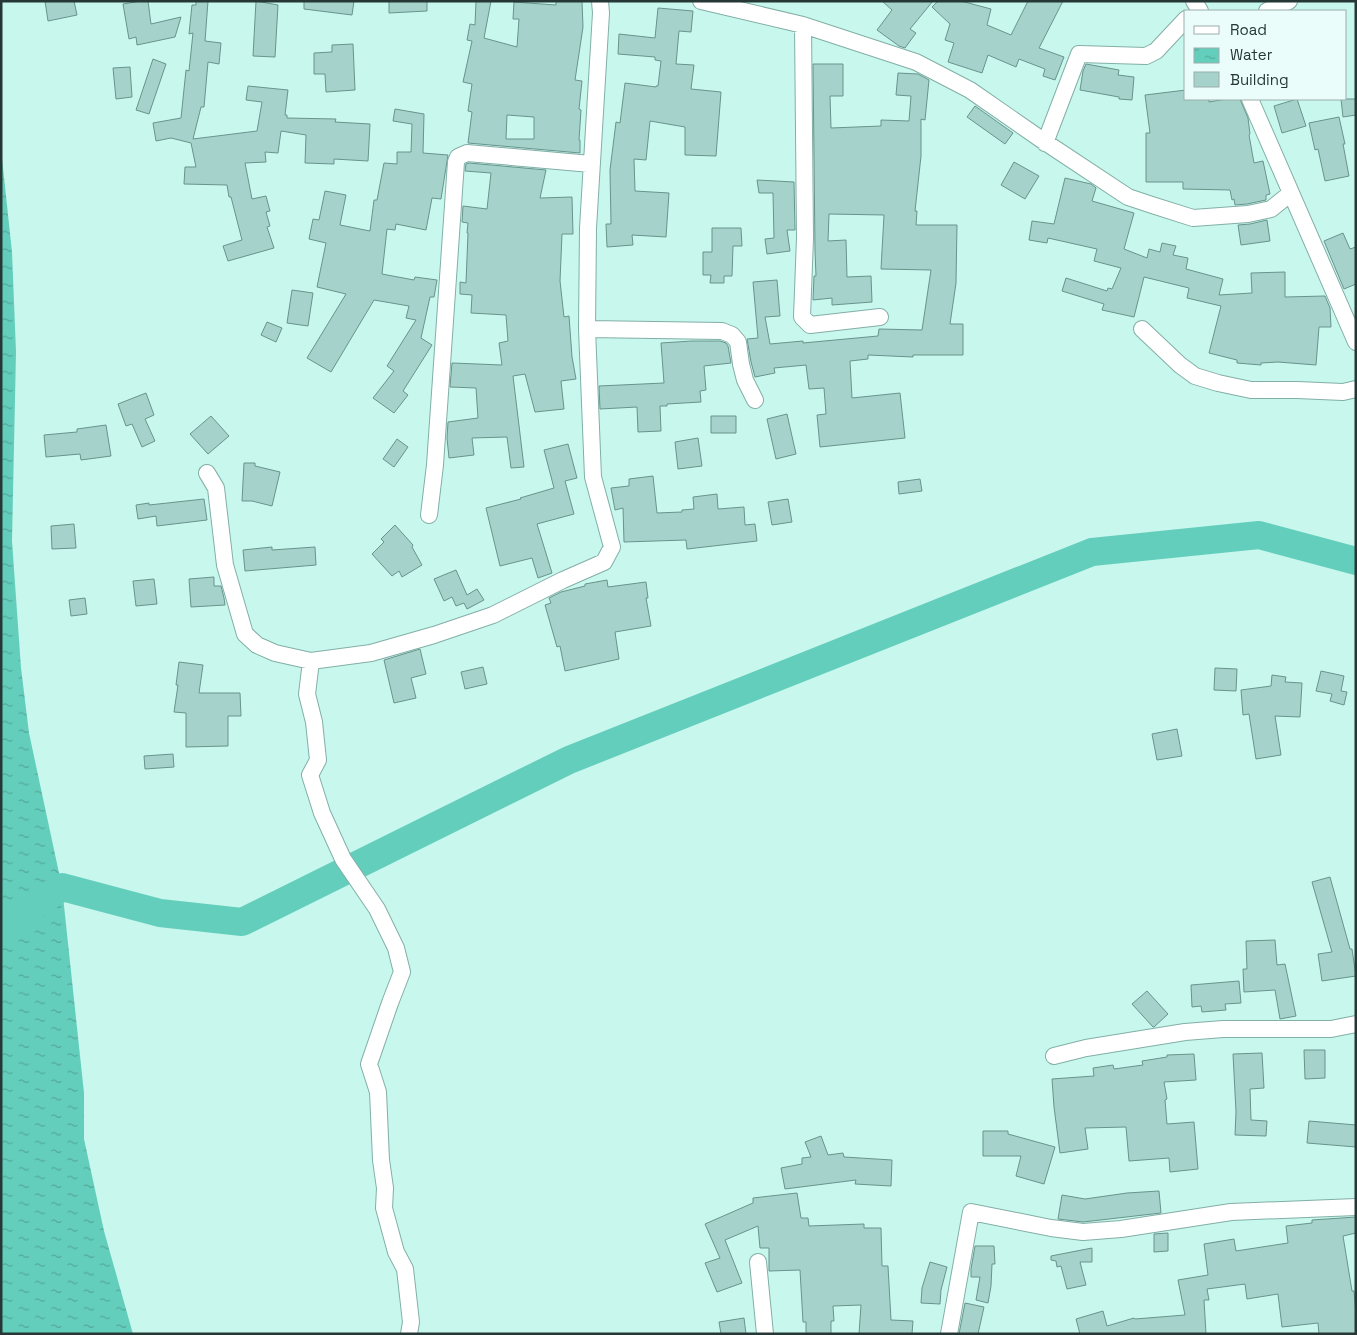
<svg xmlns="http://www.w3.org/2000/svg" width="1357" height="1335" font-family="'Space Grotesk',sans-serif">
<style>
.water{fill:url(#water-ripples)}
.lines{fill:none;stroke-linecap:round;stroke-linejoin:round}
.river{stroke:#64cebd;stroke-width:28}
.building{fill:#a5d2ca;stroke:#68948c;fill-rule:evenodd}
.minor-casing{stroke:#82afa6;stroke-width:18}
.minor{stroke:#fff;stroke-width:16}
</style>
<defs>
<pattern id="water-ripples" width="26" height="14" patternUnits="userSpaceOnUse" patternTransform="scale(1.25)"><rect width="26" height="14" fill="#64cebd"/><path d="M2 4q2-2 4 0t4 0M15 11q2-2 4 0t4 0" fill="none" stroke="#52a89a"/></pattern>
</defs>
<rect width="100%" height="100%" fill="#c8f7ee"/>
<path class="water" d="M1,149l11,103 4,100 -4,189 9,127 8,65 33,154 22,206v46l20,92 29,103h-132z"/>
<g class="lines">
<path class="river" d="M1,929l61,-42 98,26 82,9 327,-162 523,-208 167,-17 97,26"/>
</g>
<path class="building" d="M45,1h29l3,14 -29,6z
M141,1h7l3,23 30,-7 -6,20 -38,8 -1,-8 -7,2 -6,-35z
M196,1h12l-3,40 16,2 -2,21 -11,-2 -4,45h-3l-8,32 64,-8 5,-29 -16,-2 2,-14 40,4 -3,25h2v3l49,1 -1,3 35,2 -2,37 -34,-2v5l-29,-1 1,-28 -25,-4 -3,22 -13,-1 1,10 -21,1 7,36 14,-3 4,15 -4,1 4,14 -3,1 7,21 -46,13 -5,-15 19,-6 -11,-43h-2l-2,-12 -43,-1 1,-17h11l-5,-24 -20,-5 -15,3 -3,-18 28,-5 5,-48 3,1 4,-38 -4,1 3,-29h4z
M256,1l22,4 -3,52 -22,-1z
M304,1h50l-2,14 -48,-6z
M389,1h38v10l-38,2z
M476,1h15l-7,37 33,9 2,-28h-6l1,-17 42,3v-4h26l1,26 -8,53 7,1 -3,28 2,1 -2,30h1v13l-112,-10 4,-31 -4,-1 4,-27 -9,-2 9,-41 -5,-1 3,-16 5,1zM507,115l27,2v22h-28z
M882,1h51l-23,28 6,4 -11,15 -6,-2 -22,-16 15,-20z
M938,1h23l30,8 -4,16 24,10 17,-34h35l-24,47 25,9 -9,23 -12,-4 2,-7 -26,-10 -3,8 -28,-12 -6,18 -34,-11 6,-19 -9,-3 5,-16 -18,-17z
M658,8l35,3 -2,21 -12,-1 -3,33 18,1 -3,24 30,3 -5,64 -31,-1v-28l-35,-6 -4,39 -12,-1 1,32 34,2 -3,44 -34,-2 1,10 -26,2 -1,-23h5l-1,-54 6,-48 4,1 5,-40 31,4v-1h2l3,-25 -6,-1v-3l-37,-3 1,-20 36,4z
M353,44l2,46 -29,2 -1,-18h-11v-21l18,-1v-7z
M153,59l13,5 -17,50 -13,-4z
M813,64h30v32h-13l1,32 50,-2v-6l28,1 2,-25 -15,-1 2,-22 20,1 11,6 -4,40 -4,-1v37l-6,55h2l-1,14h41l-1,58 -6,41h13v31h-50v2l-45,-2v4l-18,2 2,37 48,-5 5,45 -85,9 -3,-32 9,-1 -2,-26 -15,1 -3,-24 -32,3 1,5 -20,4 -4,-15 -4,-23 11,-1 -5,-56 24,-2 3,36 -15,1 5,27 33,-3v2l75,-7 1,-7 43,1 9,-60 -50,-1 3,-54 -55,-1 -1,27 18,-1 1,37 24,-1 1,26 -40,3v-7l-19,2 1,-24h2l-1,-25z
M1086,64l33,6 -1,5 16,2 -2,23 -13,-1v-2l-39,-7 3,-19z
M130,67l2,30 -16,2 -3,-31z
M1186,90v9h23v3l17,-3h14l8,19 2,16 -1,1 5,28 9,-2 7,33 -4,1v5l-19,4 -12,1 -1,-6 -2,1 -2,-10 -47,-1v-7h-37v-49h4l-5,-38z
M1297,99l9,27 -24,7 -8,-27z
M1341,99h15v16l-13,2z
M975,106l38,27 -8,11 -38,-27z
M395,109l29,5 -1,39 25,2 -7,44 -9,-1 -6,32 -30,-6 -1,6 -8,-1 -5,45 32,6 1,-3 22,3 -3,17h-4l-9,41 11,7 -29,46 5,4 -14,18 -21,-15 21,-27 -7,-5 29,-46 -10,-2 3,-12 -35,-6 -43,72 -24,-14 39,-64 -29,-7 9,-44 -17,-4 4,-20 6,1 6,-29 21,4 -6,30 30,6 4,-31h3l7,-37 13,1v-12h14l1,-28 -19,-3z
M1339,117l6,27h-2l6,32 -24,5 -7,-32 -3,1 -6,-27z
M1014,162l25,14 -14,23 -24,-14z
M469,163l77,7 -6,28 32,-1 1,37h-11l-2,47 4,36 5,-1 3,41 4,22 -15,2 3,28 -29,3 -10,-38 -12,2 11,91 -13,1 -4,-31 -35,1 2,17 -25,3 -2,-20 1,-16 30,-4 -2,-30 -26,-1 2,-24 50,2 -3,-22 9,-2 -2,-26 -35,-2 1,-18 -12,-1v-12l6,1 2,-50h-1l1,-10 -6,-1 1,-16 24,3 4,-36 -26,-2 1,-7z
M1065,178l26,6 5,4 -4,13 42,12 -10,36 23,9 2,-9 11,3 2,-9 14,3 -3,9 15,3 -2,11 37,10 -4,16 33,-2 -1,-20 34,-1v25l40,-1 5,12 1,19h-12l-3,38 -38,-3 -17,1v2l-24,-2v-3l-28,-7 12,-47 -34,-8 2,-10 -45,-11 -10,40 -32,-7 2,-6 -42,-13 4,-13 41,13 1,-3 4,1 9,-21 -27,-7 3,-12 -49,-11 -1,5 -18,-3 3,-19 22,3z
M757,180l37,2 1,48h-8l3,21 -23,3 -2,-15 9,-1 -1,-45h-14z
M1267,220l3,21 -29,4 -3,-20 12,-1z
M712,228h29l1,18h-9l-1,30h-8v7h-14l1,-8h-8v-23h9z
M1343,233l7,16 6,-2v37l-12,5 -20,-48z
M292,290l21,3 -5,33 -21,-3z
M267,322l15,6 -6,14 -15,-7z
M692,341h28l6,2 2,3 3,17 -27,3 2,24 -6,1 1,11 -34,2v2h-7l1,25 -23,1 -1,-25 -37,2 -1,-23 65,-3 -3,-40z
M146,393l8,22 -9,4 10,22 -13,6 -10,-23 -6,2 -8,-22z
M787,414l9,40 -20,5 -9,-40z
M211,416l18,20 -21,18 -18,-20z
M711,416h25v17h-25z
M106,425l5,31 -30,4 -1,-6 -34,3 -2,-22 33,-3v-3z
M698,438l4,28 -24,3 -3,-27z
M397,439l11,8 -14,20 -11,-8z
M568,444l9,34 -12,3 9,33 -37,10 15,49 -14,5 -6,-20 -32,8 -14,-58 35,-9 -1,-1 34,-10 -10,-38z
M244,463h11v3l25,6 -8,34 -20,-5h-10z
M653,476l4,37 25,-1v-2l12,-1 -1,-12 24,-3 1,15 26,-2 1,18 10,-1 2,17 -70,8 -1,-9 -62,2 -1,-34 -8,2 -4,-22 18,-2v-7z
M920,479l2,12 -23,3 -1,-12z
M204,499l3,21 -50,6 -1,-10 -18,3 -2,-14 13,-2v2z
M788,499l4,23 -20,3 -4,-23z
M74,524l2,24 -24,1 -1,-23z
M395,525l18,20 -1,2 10,18 -20,12 -3,-6 -7,5 -20,-22 12,-12 -3,-3z
M272,547v3l43,-3 1,18 -71,6 -2,-21z
M456,570l11,25 10,-6 7,11 -17,9 -3,-6 -8,3 -4,-9 -8,4 -10,-22z
M214,577v9h7l3,12 1,7 -34,2 -2,-28z
M154,579l3,25 -21,2 -3,-25z
M607,580l1,7 38,-5 2,16h-2l5,28 -36,6 4,27 -54,12 -5,-25 -3,1 -12,-42 6,-2 -2,-5 12,-6 24,-6v-2z
M85,598l2,16 -16,2 -2,-16z
M420,649l6,25 -15,4 5,20 -22,5 -10,-43z
M179,662l24,3 -4,28h41l1,23h-13v30l-42,1v-34l-12,-1 4,-27h-2z
M483,667l4,17 -22,5 -4,-17z
M1215,668l22,1 -1,22 -22,-1z
M1321,671l23,5 -3,15 6,1 -3,13 -14,-4 2,-7 -16,-3z
M1272,675l14,2 -1,5 17,1 -2,34 -25,-1 6,39 -25,4 -7,-45 -6,1 -2,-25 30,-4z
M1177,729l5,27 -25,4 -5,-26z
M173,754l1,13 -29,2 -1,-13z
M1330,877l20,72h2l4,27 -34,5 -4,-27 14,-2 -20,-70z
M1275,940l2,25 8,-1 11,52 -16,3 -5,-29 -31,2 -1,-23h4l-1,-28z
M1239,981l2,22 -16,1 1,6 -24,2 -1,-6 -9,1 -1,-22z
M1147,991l21,23 -14,13h-1l-21,-23z
M1304,1050h21v28l-20,1z
M1262,1053l2,35 -14,1 1,31 16,1 -1,15 -31,-1 1,-23 -3,-58z
M1194,1054l2,26 -32,2 3,17 -2,1 2,24 27,-2 4,47 -28,3 -1,-14 -40,3 -3,-34 -41,1 3,21 -28,4 -6,-46 -2,-28 42,-3 -1,-8 20,-3 1,4 29,-4 -1,-4 25,-4v-2z
M1309,1121l47,4v22l-49,-4z
M983,1131h25v3l47,13 -11,37 -28,-8 5,-20h-38z
M821,1136l7,19 15,-2 1,4 48,3 -1,26 -36,-2 1,-4 -71,9 -4,-21 21,-4v-6l9,-1 -6,-15z
M1159,1191l2,22 -78,9 -25,-3 4,-24 23,4 42,-6z
M797,1193l4,25h7l1,8 55,-2v4h17l1,38h6l3,54 22,1 -1,13h-53l2,-29 -28,1 1,15h-3v13h-25v-12h-3l-3,-52 -31,1v-23h-9l-2,-22 -33,14 17,43 -25,9 -12,-29 15,-5 -15,-34 48,-21v-5z
M1356,1217v16l-13,3 9,55h2l2,22v21h-37l-1,-11 -36,4 -4,-33 -31,5 -2,-15 -38,5 2,11h-5l2,34h-126l-4,-15 27,-8 4,15 27,-8 1,1 50,-4 -7,-35 30,-5 -4,-31 30,-5 2,12 52,-8 -2,-17 26,-3v-3z
M1168,1233v18l-14,1v-18z
M975,1246h19l1,18h-3l-1,22 -3,17 -12,-3 4,-23h-9v-8z
M1092,1248v14h-12l6,23 -19,4 -6,-23 -4,1 -1,-6 -5,-1v-4z
M930,1262l17,5 -6,23 -1,14 -19,-1 1,-15z
M965,1303l19,4 -6,27h-19z
M744,1318l2,16h-25l-2,-12z"/>
<g class="lines">
<g class="minor-casing">
<path id="minor" d="M701,1l102,24 113,37 54,28 72,50 86,57 24,8 41,13 55,-4 23,-5 20,-16
M1194,1l6,10
M1267,11l22,-10
M803,25l2,213 -3,79 8,8 70,-8
M1250,99l106,243
M1045,143l34,-89 67,2 10,-5 30,-32
M587,329l135,2 10,4 6,7 3,22 4,16 10,20
M1142,329l38,36 15,11 23,7 33,7h46l46,2 13,-3
M207,473l9,15 9,77 20,69 12,11 18,8 36,8 60,-8 63,-18 59,-20 70,-35 41,-18 8,-15 -19,-70 -6,-148 1,-101 13,-215 -1,-12
M429,515l6,-50 21,-303 2,-5 9,-4 124,11
M311,661l-4,33 7,28 4,38 -8,15 12,38 21,46 34,50 19,39 6,24 -12,31 -21,61 9,28 3,68 4,28 -1,20 12,44 9,17 6,53 -2,12
M1054,1056l32,-8 99,-16 38,-3h108l25,-5
M758,1262l7,72
M949,1334l22,-122 80,16 32,4 38,-3 110,-17 125,-5"/>
</g>
<use href="#minor" class="minor"/>
</g>
<rect width="1357" height="1335" fill="none" stroke="#263835" stroke-width="5"/>
<rect x="1184" y="10" width="162" height="90" fill="#ebfdfa" stroke="#9caeab"/>
<rect x="1194" y="26" width="25" height="8" fill="#ffffff" stroke="#9caeab"/>
<text x="1230" y="35" font-size="15" fill="#263835">Road</text>
<rect x="1194" y="48" width="25" height="15" fill="url(#water-ripples)" stroke="#9caeab"/>
<text x="1230" y="60" font-size="15" fill="#263835">Water</text>
<rect x="1194" y="72" width="25" height="15" fill="#a5d2ca" stroke="#9caeab"/>
<text x="1230" y="85" font-size="15" fill="#263835">Building</text>
</svg>
